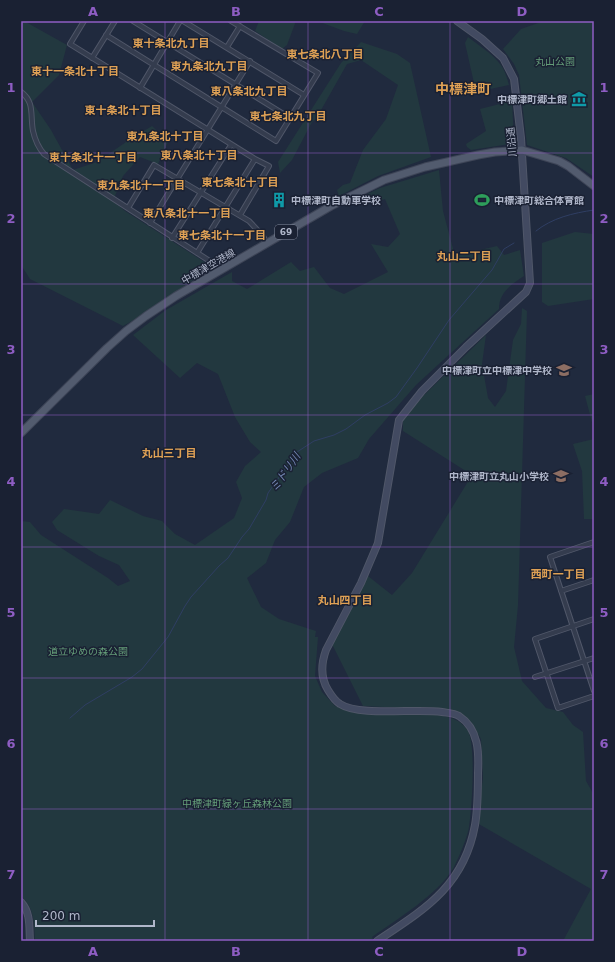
<svg xmlns="http://www.w3.org/2000/svg" width="615" height="962" font-family="'DejaVu Sans','Noto Sans JP',sans-serif">
<style>
.green{fill:#22383f}
.lines{fill:none;stroke-linecap:round;stroke-linejoin:round}
.stream{stroke:#2f3e63;stroke-width:1}
.street-casing{stroke:#505769;stroke-width:6}
.secondary-casing{stroke:#505769;stroke-width:8}
.primary-casing{stroke:#3e4557;stroke-width:9}
.street{stroke:#343c4e;stroke-width:4}
.secondary{stroke:#424a61;stroke-width:6}
.primary{stroke:#525b6e;stroke-width:7}
.grid{fill:none;stroke:#8e5dc3;stroke-width:1;stroke-opacity:0.55}
.labels{text-anchor:middle;stroke-width:3;stroke-linejoin:round;paint-order:stroke}
.shield{fill:#1a2133;stroke:#838a9d;stroke-width:1}
.shield-label{font-size:9px;font-weight:bold;fill:#b0b7ca}
.park-label{font-size:10px;fill:#649d78;stroke:#1a2133}
.poi-label{font-size:10px;font-weight:bold;fill:#b0b7ca;stroke:#1a2133;text-anchor:end}
.street-label{font-size:10px;fill:#b0b7ca;stroke:#1a2133}
.neighbourhood-label{font-size:11px;font-weight:bold;fill:#dfa155;stroke:#1a2133}
.water-label{font-size:11px;font-style:italic;fill:#7488b4;stroke:#1a2133}
.district-label{font-size:14px;font-weight:bold;fill:#dfa155;stroke:#1a2133}
.neatline{fill:none;stroke:#8e5dc3;stroke-width:1.5}
.grid-label{font-size:13px;text-anchor:middle;font-weight:bold;fill:#8e5dc3}
</style>
<rect width="100%" height="100%" fill="#202a3e"/>
<path class="green" d="M21,21h3l43,24 -8,30 -27,27 19,28 22,40 24,-8 32,-22 23,-14 16,16 -10,22 -18,-7 -17,19 -10,25 12,10 84,54 -1,6c-29,16 -55,40 -85,55l-93,-47 -9,-14z
M259,21h37l-9,24 -5,4 -27,-18z
M317,21h48l-8,13 -13,-3z
M544,21h50v156l-28,-19 -39,-13 -8,-70 -5,-11 -11,-15 18,-20z
M468,37c10,8 24,16 32,27 5,6 7,14 9,21l-33,7 -11,-49z
M361,42l36,12 13,9 21,94 -53,19 -39,20 -2,-6 6,-5 7,-2 13,-33 23,-31 12,-34 -37,-25 -14,4 -31,55 -4,3 -20,38 -12,13 -2,-11 63,-99z
M512,101l2,38 -4,5 -39,6 -4,-3 -1,-3 20,-13 -6,-22z
M439,170l4,41 12,45 42,-10 7,9 16,-5 4,26c-12,8 -25,16 -25,33l-83,76 -47,54 -11,19 -36,15 -18,14 -14,35 -15,18 -9,23 -19,15 14,29 18,12 37,12 -1,6h3l-3,39 7,16 13,14 18,6 65,1v1c17,1 40,0 50,17 8,13 4,79 1,96 -1,9 -11,32 -15,40 -15,27 -57,52 -82,70l1,2 -3,2h-335c-1,-18 0,-32 -14,-45v-375l9,1 11,13 67,43 10,8 12,-5 -11,-16 -20,-9 -42,-26 -5,-8 12,-13 35,5 11,-14 33,16 19,5 13,13 20,11 39,-27 8,-20 -6,-16 9,-16 16,-14 -11,-10 -15,-25 -17,-43 -21,-11 -17,15 -47,-43 33,-25 66,-38v9l15,8 44,-27 9,9 14,-4 16,21 14,6 44,-22 -17,-28 17,3 12,-13 -15,-35 -14,4 -6,-8 15,-7z
M575,232l19,2v65l-46,7 -6,-4v-59z
M522,308l5,3 -9,294 -4,42 8,34 24,27 17,4 10,13 10,7 3,49 8,14v146h-31l28,-52 -114,-66 6,-45 -2,-39 -11,-18 -16,-11 -27,-3 -23,1 -41,-2 -31,-62 36,-68 24,19 20,-22 60,-98 -69,-44v-11l20,-24 63,-61 -4,29 6,34 7,9 11,-16 7,-51 8,-16z
M594,394v32h-1l-8,-30z
M594,439v80h-10l-2,-48 -9,-27z"/>
<g class="lines">
<path class="stream" d="M536,231c16,-13 37,-18 58,-21
M70,718l15,-13 47,-28 10,-8 26,-32 17,-31 6,-9 28,-31 9,-8 14,-21 7,-8 17,-29 2,-7 29,-41 17,-11 20,-6 12,-6 19,-14 23,-12 8,-6 21,-29 32,-48 43,-50 12,-21 10,-6"/>
<g class="street-casing">
<path id="street" d="M84,21l-14,23 185,115 -58,94
M133,21l157,97
M183,21l121,74
M106,35l170,106 42,-68 -87,-52
M227,47l13,-21
M92,58l23,-37
M140,88l40,-67
M21,92c14,10 9,24 12,39 2,9 5,16 11,23l178,115
M128,208l26,-43 95,56 14,15 4,8
M240,215l29,-49 -14,-7
M150,223l100,-162
M172,238l59,-93
M594,542l-44,15 44,134
M561,591l33,-11
M594,619l-59,20 23,69 36,-12
M535,677l59,-19"/>
</g>
<g class="secondary-casing">
<path id="secondary" d="M21,902c10,11 8,25 9,39
M377,941c48,-32 87,-55 98,-116 3,-17 3,-34 3,-52 1,-20 1,-44 -19,-57 -5,-3 -11,-3 -17,-4 -26,-4 -82,5 -102,-8 -5,-3 -9,-9 -12,-14 -8,-13 -7,-26 -2,-40l35,-67 17,-40 21,-123 23,-29 44,-44 60,-55 4,-9 -9,-145 -7,-59 -11,-21 -21,-19 -25,-18"/>
</g>
<g class="primary-casing">
<path id="primary" d="M21,433l86,-85 19,-17 20,-15 30,-20 155,-90 53,-26 41,-13 53,-12 17,-3 27,-2 37,11 9,5 26,20"/>
</g>
<use href="#street" class="street"/>
<use href="#secondary" class="secondary"/>
<use href="#primary" class="primary"/>
</g>
<path class="grid" d="M165,21v920M308,21v920M450,21v920M21,153h573M21,284h573M21,415h573M21,547h573M21,678h573M21,809h573"/>
<defs>
<g id="museum-bare" transform="scale(1.2)"><path d="M0-6L6-3V-2H-6V-3ZM-5-1h2V3h-2ZM-1-1h2V3h-2ZM3-1h2V3H3ZM-6 4H6V6H-6Z" fill="#0f9aa8" stroke="#1a2133" stroke-width="2.5" paint-order="stroke"/></g>
<g id="building-bare" transform="scale(1.2)"><path d="M-4-6H4V6H1V3H-1V6H-4ZM-2.5-4.3h1.7v1.8h-1.7ZM.8-4.3h1.7v1.8H.8ZM-2.5-1h1.7V.8h-1.7ZM.8-1h1.7V.8H.8Z" fill="#0f9aa8" stroke="#1a2133" stroke-width="2.5" paint-order="stroke"/></g>
<g id="stadium-bare" transform="scale(1.2)"><path d="M0-5a6.5 5 0 1 0 0 10a6.5 5 0 1 0 0-10ZM-3.5-1.8h7v3.6h-7Z" fill="#2e9e5b" stroke="#1a2133" stroke-width="2.5" paint-order="stroke"/></g>
<g id="school-bare" transform="scale(1.2)"><path d="M0-5L7-2L0 1L-7-2ZM-4 1L0 2.5L4 1V4Q0 6-4 4Z" fill="#8d6e63" stroke="#1a2133" stroke-width="2.5" paint-order="stroke"/></g>
</defs>
<g fill-rule="evenodd">
<use href="#museum-bare" x="579" y="99"/>
<use href="#building-bare" x="279" y="200"/>
<use href="#stadium-bare" x="482" y="200"/>
<use href="#school-bare" x="564" y="370"/>
<use href="#school-bare" x="561" y="476"/>
</g>
<g class="labels">
<rect class="shield" x="275" y="225" width="22" height="14" rx="3"/>
<g class="shield-label">
<text x="286" y="235">69</text>
</g>
<g class="park-label">
<text x="555" y="65">丸山公園</text>
<text x="88" y="655">道立ゆめの森公園</text>
<text x="237" y="807">中標津町緑ヶ丘森林公園</text>
</g>
<g class="poi-label">
<text x="567" y="103">中標津町郷土館</text>
<text x="291" y="204" text-anchor="start">中標津町自動車学校</text>
<text x="494" y="204" text-anchor="start">中標津町総合体育館</text>
<text x="552" y="374">中標津町立中標津中学校</text>
<text x="549" y="480">中標津町立丸山小学校</text>
</g>
<g class="street-label">
<text transform="translate(511 142) rotate(-95)" y="4">川沿通</text>
<text transform="translate(208 266) rotate(-30)" y="4">中標津空港線</text>
</g>
<g class="neighbourhood-label">
<text x="171" y="47">東十条北九丁目</text>
<text x="325" y="58">東七条北八丁目</text>
<text x="209" y="70">東九条北九丁目</text>
<text x="75" y="75">東十一条北十丁目</text>
<text x="249" y="95">東八条北九丁目</text>
<text x="123" y="114">東十条北十丁目</text>
<text x="288" y="120">東七条北九丁目</text>
<text x="165" y="140">東九条北十丁目</text>
<text x="199" y="159">東八条北十丁目</text>
<text x="93" y="161">東十条北十一丁目</text>
<text x="240" y="186">東七条北十丁目</text>
<text x="141" y="189">東九条北十一丁目</text>
<text x="187" y="217">東八条北十一丁目</text>
<text x="222" y="239">東七条北十一丁目</text>
<text x="464" y="260">丸山二丁目</text>
<text x="169" y="457">丸山三丁目</text>
<text x="558" y="578">西町一丁目</text>
<text x="345" y="604">丸山四丁目</text>
</g>
<g class="water-label">
<text transform="translate(285 472) rotate(-55)" y="4">ミドリ川</text>
</g>
<g class="district-label">
<text x="463" y="94">中標津町</text>
</g>
</g>
<rect width="615" height="962" fill="none" stroke="#1a2133" stroke-width="44"/>
<path d="M36 920v6h118v-6" fill="none" stroke="#b0b7ca" stroke-width="2"/>
<text x="42" y="920" font-size="12" fill="#b0b7ca" stroke="#1a2133" stroke-width="3" paint-order="stroke">200 m</text>
<rect x="22" y="22" width="571" height="918" class="neatline"/>
<g class="grid-label">
<text x="93" y="16">A</text>
<text x="236" y="16">B</text>
<text x="379" y="16">C</text>
<text x="522" y="16">D</text>
<text x="11" y="92">1</text>
<text x="604" y="92">1</text>
<text x="11" y="223">2</text>
<text x="604" y="223">2</text>
<text x="11" y="354">3</text>
<text x="604" y="354">3</text>
<text x="11" y="486">4</text>
<text x="604" y="486">4</text>
<text x="11" y="617">5</text>
<text x="604" y="617">5</text>
<text x="11" y="748">6</text>
<text x="604" y="748">6</text>
<text x="11" y="879">7</text>
<text x="604" y="879">7</text>
<text x="93" y="956">A</text>
<text x="236" y="956">B</text>
<text x="379" y="956">C</text>
<text x="522" y="956">D</text>
</g>
</svg>
